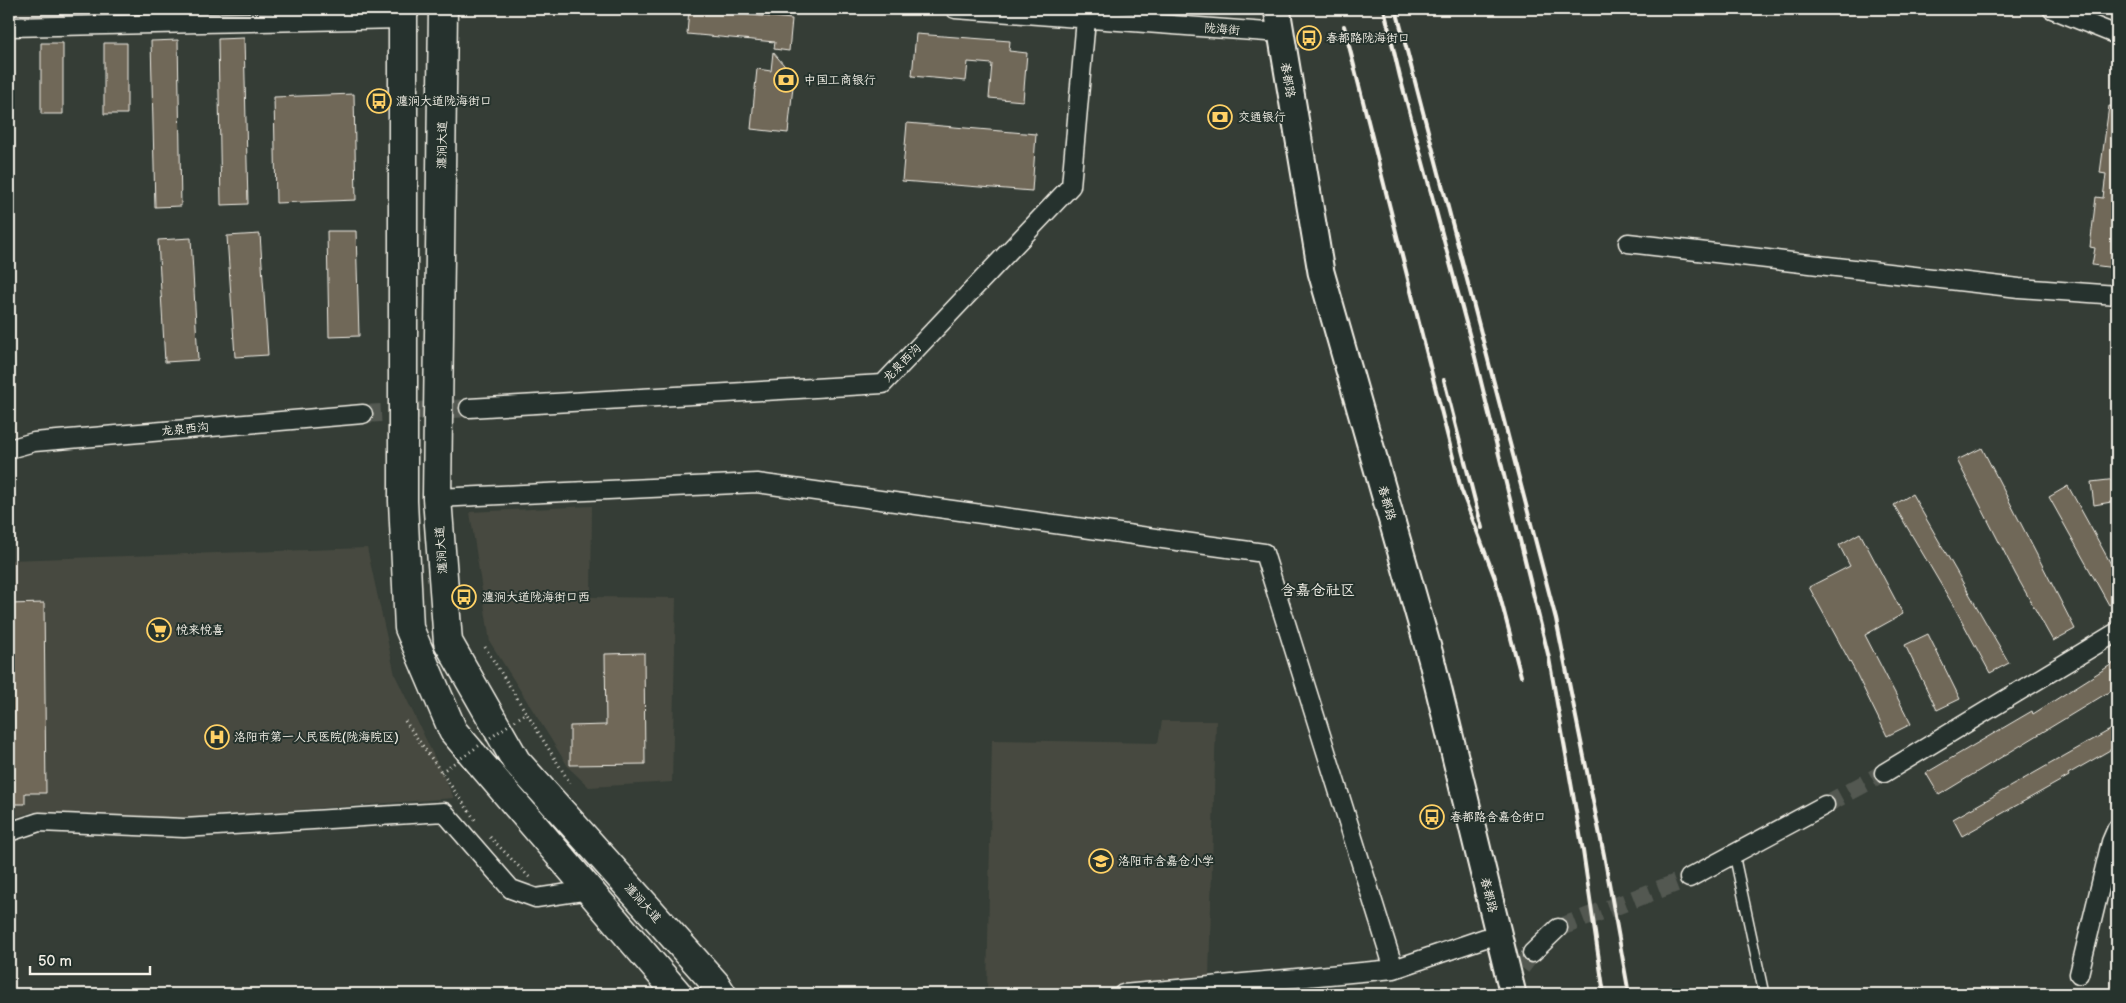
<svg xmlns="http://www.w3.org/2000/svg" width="2126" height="1003" font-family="'Balsamiq Sans','LXGW WenKai TC',sans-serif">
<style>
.built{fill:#474a40}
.building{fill:#706759;stroke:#f4f1e8}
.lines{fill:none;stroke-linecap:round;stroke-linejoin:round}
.street-tunnel{stroke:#525851;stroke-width:18;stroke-dasharray:18 9;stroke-linecap:butt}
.lane-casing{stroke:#f4f1e8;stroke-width:12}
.street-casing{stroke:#f4f1e8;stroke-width:21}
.secondary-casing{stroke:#f4f1e8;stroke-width:29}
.primary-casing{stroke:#f4f1e8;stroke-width:31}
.path{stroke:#f4f1e8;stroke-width:3;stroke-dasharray:1 4;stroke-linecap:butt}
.lane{stroke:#26332d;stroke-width:9}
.street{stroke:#26332d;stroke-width:18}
.secondary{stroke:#26332d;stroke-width:25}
.primary{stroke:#26332d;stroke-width:28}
.rail{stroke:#f4f1e8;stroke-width:4}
.path-bridge{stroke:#f4f1e8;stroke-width:3;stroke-dasharray:1 4;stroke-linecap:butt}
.labels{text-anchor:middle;stroke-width:4;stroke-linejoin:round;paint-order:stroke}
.street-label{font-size:12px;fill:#f4f1e8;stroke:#26332d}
.poi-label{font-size:12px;fill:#f4f1e8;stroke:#26332d;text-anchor:start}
.quarter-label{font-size:15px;fill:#f4f1e8;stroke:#26332d}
</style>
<rect width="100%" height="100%" fill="#353d36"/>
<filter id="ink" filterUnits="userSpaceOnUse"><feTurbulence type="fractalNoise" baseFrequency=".02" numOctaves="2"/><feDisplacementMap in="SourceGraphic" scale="10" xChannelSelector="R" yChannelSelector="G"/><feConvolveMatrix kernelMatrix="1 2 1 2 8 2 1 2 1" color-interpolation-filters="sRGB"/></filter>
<g filter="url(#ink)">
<path class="built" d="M592,506l-1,91 85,1 -4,184 -83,5 -20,-19 -79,-126 -20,-130z
M367,548l28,127 59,123 -261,20 -161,-6 -23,7v-259z
M1162,721h54l-7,257 -174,16h-48l5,-254 166,3z"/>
<path class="building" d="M689,9l103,10 -3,32 -15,-2 1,-7 -88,-8z
M916,34l94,7 -1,10 18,2 -4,48 -34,-3 3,-34 -24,-2 -2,19 -54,-5z
M244,38l4,166 -27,1 -3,-166z
M178,40l3,166 -26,1 -4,-166z
M41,43h22v71h-22z
M104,43h23v71h-23z
M773,52l21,25 -6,56 -37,-4 6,-60 14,2z
M354,94l2,106 -80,3 -2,-106z
M2109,106l8,1v143l-2,18 -23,-3 3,-17 -5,-1 6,-50 7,1 3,-24 -6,-1z
M907,123l129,11 -4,57 -130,-10z
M327,231h29l3,105 -30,1z
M260,234l8,121 -33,2 -8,-121z
M191,238l7,122 -33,2 -7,-122z
M1982,448l93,181 -22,12 -37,-66 -59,-115z
M2117,479v22l-23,4 -3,-23z
M2068,486l49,89v25l-8,5 -60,-108z
M1912,494l97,169 -19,10 -34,-63 -62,-105z
M1860,533l43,81 -38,21 46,89 -24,12 -32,-65 -46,-84 41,-21 -11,-21z
M44,603l2,190h-21v11h-16v-200z
M1928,634l32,65 -23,11 -32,-65z
M644,653l1,111 -75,1v-39l36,-1 -1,-71z
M2117,661v26l-178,108 -13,-22 106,-62 1,3z
M2117,726v20l-49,28 1,2 -107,60 -9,-17z"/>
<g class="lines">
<path class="street-tunnel" d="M363,414l106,-6
M1825,805l59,-32
M1558,928l131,-50
M1505,989l27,-36"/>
<g class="lane-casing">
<path id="lane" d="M1734,854l30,140"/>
</g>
<g class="street-casing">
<path id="street" d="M955,9l312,23 13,-2
M2052,9l65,26
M9,27l394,-8 7,-8
M1628,243l391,45 98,7
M469,408l414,-24 188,-198 15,-167
M9,449l25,-7 329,-28
M437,498l320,-15 507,70 130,416
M1884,773l233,-141
M9,832l30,-10 145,6 260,-16 67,77 25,9 53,-8
M1689,878l136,-73
M1532,953l26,-25
M2079,974l32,-132 6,-14
M1123,994l271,-25 91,-31 14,-3"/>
</g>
<g class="secondary-casing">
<path id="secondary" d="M1277,9l44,263 110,386 82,336"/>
</g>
<g class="primary-casing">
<path id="primary" d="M403,9v492l6,127 44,103 225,263
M443,9l-6,489 11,144 68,119 199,222 7,11"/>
</g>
<path class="path" d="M485,647l85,136
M405,721l71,100
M490,837l41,42"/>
<use href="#lane" class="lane"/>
<use href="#street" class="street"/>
<use href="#secondary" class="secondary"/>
<use href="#primary" class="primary"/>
<path class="rail" d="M1384,9l16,68 72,268 77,313 34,193 21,143
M1396,9l160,610 48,236 25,139
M1344,26l117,463 35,92
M1444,380l38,148
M1494,574l27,102
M1671,988l1,6"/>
<path class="path-bridge" d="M441,772l85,-59"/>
</g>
</g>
<defs>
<g id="bus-ring" transform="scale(1.25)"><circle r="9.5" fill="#26332d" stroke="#ffd166" stroke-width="1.5"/><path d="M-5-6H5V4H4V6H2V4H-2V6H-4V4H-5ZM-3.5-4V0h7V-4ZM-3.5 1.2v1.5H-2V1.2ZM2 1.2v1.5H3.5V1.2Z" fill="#ffd166"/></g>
<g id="bank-ring" transform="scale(1.25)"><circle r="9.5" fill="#26332d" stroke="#ffd166" stroke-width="1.5"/><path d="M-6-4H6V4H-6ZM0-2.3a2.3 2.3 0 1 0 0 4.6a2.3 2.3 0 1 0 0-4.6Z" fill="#ffd166"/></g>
<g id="supermarket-ring" transform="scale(1.25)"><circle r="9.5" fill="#26332d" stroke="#ffd166" stroke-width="1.5"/><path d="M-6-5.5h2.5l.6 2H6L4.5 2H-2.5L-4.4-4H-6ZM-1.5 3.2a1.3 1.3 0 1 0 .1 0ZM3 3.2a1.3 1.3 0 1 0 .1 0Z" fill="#ffd166"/></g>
<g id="hospital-ring" transform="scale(1.25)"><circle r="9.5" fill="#26332d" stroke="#ffd166" stroke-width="1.5"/><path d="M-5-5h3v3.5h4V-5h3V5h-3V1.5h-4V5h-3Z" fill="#ffd166"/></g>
<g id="school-ring" transform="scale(1.25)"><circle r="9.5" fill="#26332d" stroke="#ffd166" stroke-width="1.5"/><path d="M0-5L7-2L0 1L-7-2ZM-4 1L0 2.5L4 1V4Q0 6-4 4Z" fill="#ffd166"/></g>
</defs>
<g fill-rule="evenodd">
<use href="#bus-ring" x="1309" y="38"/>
<use href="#bank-ring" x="786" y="80"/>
<use href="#bus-ring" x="379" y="101"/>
<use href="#bank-ring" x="1220" y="117"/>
<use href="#bus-ring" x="464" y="597"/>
<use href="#supermarket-ring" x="159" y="630"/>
<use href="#hospital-ring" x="217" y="737"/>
<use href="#bus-ring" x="1432" y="817"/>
<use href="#school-ring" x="1101" y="861"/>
</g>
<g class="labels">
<g class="street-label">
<text transform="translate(1222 29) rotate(4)" y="4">陇海街</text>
<text transform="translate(1288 80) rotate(80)" y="4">春都路</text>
<text transform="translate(442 145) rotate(-89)" y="4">瀍涧大道</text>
<text transform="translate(902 363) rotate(-45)" y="4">龙泉西沟</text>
<text transform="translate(185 429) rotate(-5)" y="4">龙泉西沟</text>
<text transform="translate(1387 503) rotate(74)" y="4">春都路</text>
<text transform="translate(441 550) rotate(-94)" y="4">瀍涧大道</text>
<text transform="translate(1489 895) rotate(76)" y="4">春都路</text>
<text transform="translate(643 903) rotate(48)" y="4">瀍涧大道</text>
</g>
<g class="poi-label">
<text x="1326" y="42">春都路陇海街口</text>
<text x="804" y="84">中国工商银行</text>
<text x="396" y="105">瀍涧大道陇海街口</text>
<text x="1238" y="121">交通银行</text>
<text x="482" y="601">瀍涧大道陇海街口西</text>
<text x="176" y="634">悦来悦喜</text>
<text x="234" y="741">洛阳市第一人民医院(陇海院区)</text>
<text x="1450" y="821">春都路含嘉仓街口</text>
<text x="1118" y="865">洛阳市含嘉仓小学</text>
</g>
<g class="quarter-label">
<text x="1318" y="595">含嘉仓社区</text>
</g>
</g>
<rect width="2126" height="1003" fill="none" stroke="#26332d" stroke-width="30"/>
<rect x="15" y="15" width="2096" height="973" fill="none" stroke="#f4f1e8" stroke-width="2" filter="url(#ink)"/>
<path d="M30 966v8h120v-8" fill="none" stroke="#f4f1e8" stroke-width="2.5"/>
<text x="38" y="966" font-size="15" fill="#f4f1e8" stroke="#26332d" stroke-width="4" paint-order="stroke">50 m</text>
</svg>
